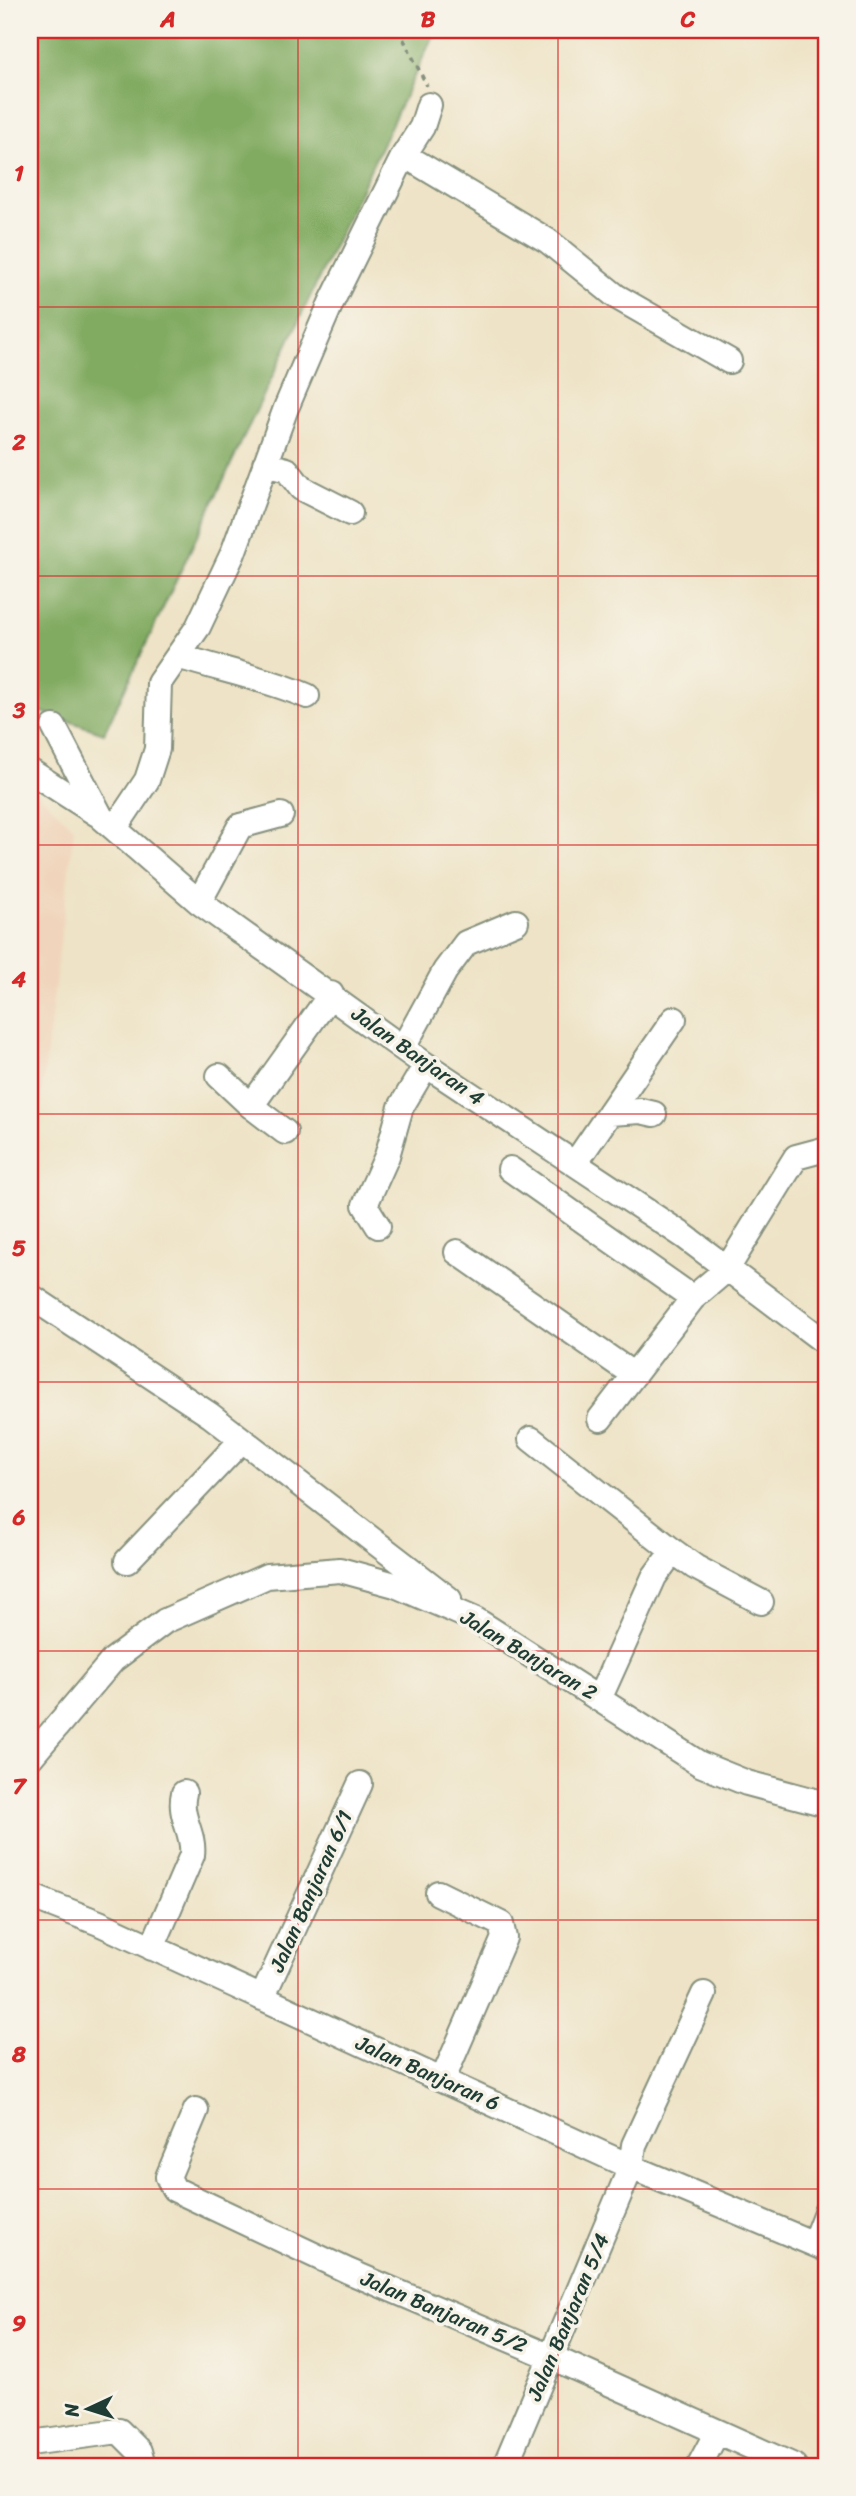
<svg xmlns="http://www.w3.org/2000/svg" width="856" height="2496" font-family="Sriracha,sans-serif">
<style>
.built{fill:#f0d5bc}
.forest{fill:#82ab62;stroke:#50744b;stroke-width:2}
.lines{fill:none;stroke-linecap:round;stroke-linejoin:round}
.minor-casing{stroke:#86907d;stroke-width:28}
.path{stroke:#86907d;stroke-width:3.5;stroke-dasharray:5 5;stroke-linecap:butt}
.minor{stroke:#fff;stroke-width:24}
.grid{fill:none;stroke:#d62828;stroke-width:2;stroke-opacity:0.55}
.labels{text-anchor:middle;stroke-width:7;stroke-linejoin:round;paint-order:stroke}
.street-label{font-size:21px;fill:#1f3d34;stroke:#f7f3e8}
.neatline{fill:none;stroke:#d62828;stroke-width:2.5}
.grid-label{font-size:23px;text-anchor:middle;font-weight:bold;fill:#d62828}
</style>
<rect width="100%" height="100%" fill="#f7f3e8"/>
<filter id="ink" filterUnits="userSpaceOnUse"><feTurbulence type="fractalNoise" baseFrequency=".0143" numOctaves="2"/><feDisplacementMap in="SourceGraphic" scale="14" xChannelSelector="R" yChannelSelector="G"/><feConvolveMatrix kernelMatrix="1 2 1 2 8 2 1 2 1" color-interpolation-filters="sRGB"/></filter>
<filter id="wash" filterUnits="userSpaceOnUse"><feTurbulence type="fractalNoise" baseFrequency=".00686" numOctaves="4" result="noise"/><feDisplacementMap in="SourceGraphic" scale="28" xChannelSelector="R" yChannelSelector="G"/><feGaussianBlur stdDeviation="1.57" result="paint"/><feColorMatrix in="noise" values="0 0 0 0 0 0 0 0 0 0 0 0 0 0 0 0 0 1.4 0 .05"/><feComposite in="paint" operator="in"/></filter>
<g filter="url(#wash)">
<rect width="100%" height="100%" fill="#eee3c6"/>
<path class="built" d="M30,786l44,42 -44,363z"/>
<path class="forest" d="M30,30h406l-332,703 -74,-25z"/>
</g>
<g filter="url(#ink)">
<g class="lines">
<g class="minor-casing">
<path id="minor" d="M404,155l144,86 69,56 112,64
M265,464l22,6 14,18 49,25
M178,656c43,14 87,22 129,40
M54,727l47,90 98,85 227,163 258,171 142,107
M30,771l67,43
M115,828l32,-48 10,-31 2,-66 39,-56 35,-74 53,-145 45,-105 73,-148 18,-28 7,-22
M199,902l41,-76 41,-11
M403,1048l42,-77 21,-28 50,-21
M219,1076l32,30 80,-112
M251,1106l34,26
M610,1113l31,-2 13,3
M576,1162l98,-143
M510,1169l183,129
M378,1226l-13,-21 22,-49 14,-49 25,-42
M457,1252l177,123
M30,1296l180,119 239,184
M600,1419l93,-121 34,-29 69,-112 30,-8
M531,1439l142,112
M127,1561l115,-121
M600,1697l54,-120 19,-26 22,16 66,35
M30,1758l83,-98 52,-39 102,-45 73,-6 55,15 81,35 224,144 47,19 79,21
M438,1893l63,31 3,14 -61,141
M30,1896l69,27 532,244 195,82
M152,1948l40,-93c3,-22 -14,-38 -8,-62
M262,1998l98,-214
M196,2110l-28,67 6,12 174,82 203,86 243,109
M814,2243l12,-31
M30,2443l89,-12 20,20 4,15
M505,2466l126,-299 3,-22 70,-151
M699,2466l18,-34"/>
</g>
<path class="path" d="M399,30l28,56"/>
<use href="#minor" class="minor"/>
</g>
</g>
<path class="grid" d="M298,30v2436M558,30v2436M30,307h796M30,576h796M30,845h796M30,1114h796M30,1382h796M30,1651h796M30,1920h796M30,2189h796"/>
<g class="labels">
<g class="street-label">
<text transform="translate(418 1056) rotate(35)" y="7">Jalan Banjaran 4</text>
<text transform="translate(529 1655) rotate(31)" y="7">Jalan Banjaran 2</text>
<text transform="translate(311 1891) rotate(-66)" y="7">Jalan Banjaran 6/1</text>
<text transform="translate(428 2073) rotate(24)" y="7">Jalan Banjaran 6</text>
<text transform="translate(444 2312) rotate(23)" y="7">Jalan Banjaran 5/2</text>
<text transform="translate(568 2317) rotate(-67)" y="7">Jalan Banjaran 5/4</text>
</g>
</g>
<rect width="856" height="2496" fill="none" stroke="#f7f3e8" stroke-width="77"/>
<g transform="translate(88 2409) rotate(266)" stroke="#f7f3e8" stroke-width="5" paint-order="stroke">
<path d="M0-5L12 26L0 18L-12 26Z" fill="#1f3d34"/>
<text y="-10" font-size="19" font-weight="bold" text-anchor="middle" fill="#1f3d34">N</text>
</g>
<rect x="38" y="38" width="780" height="2420" class="neatline"/>
<g class="grid-label">
<text x="168" y="27">A</text>
<text x="428" y="27">B</text>
<text x="688" y="27">C</text>
<text x="19" y="181">1</text>
<text x="19" y="450">2</text>
<text x="19" y="718">3</text>
<text x="19" y="987">4</text>
<text x="19" y="1256">5</text>
<text x="19" y="1525">6</text>
<text x="19" y="1794">7</text>
<text x="19" y="2062">8</text>
<text x="19" y="2331">9</text>
</g>
</svg>
